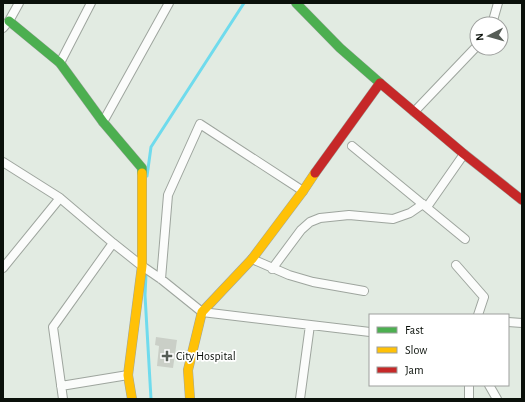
<svg xmlns="http://www.w3.org/2000/svg" width="525" height="402" font-family="'Alegreya Sans',sans-serif">
<style>
.lines{fill:none;stroke-linecap:round;stroke-linejoin:round}
.stream{stroke:#6fdbed;stroke-width:3}
.building{fill:#cacfc7}
.street-casing{stroke:#9ea59e;stroke-width:10}
.fast-casing{stroke:#9ea59e;stroke-width:10}
.slow-casing{stroke:#9ea59e;stroke-width:10}
.jam-casing{stroke:#9ea59e;stroke-width:10}
.street{stroke:#fbfcfb;stroke-width:8}
.fast{stroke:#4caf50;stroke-width:9}
.slow{stroke:#ffc107;stroke-width:9}
.jam{stroke:#c62828;stroke-width:9}
.poi-dot{fill:#565d56;stroke:#fff;stroke-width:1.5}
.labels{text-anchor:middle;stroke-width:3.5;stroke-linejoin:round;paint-order:stroke}
.poi-label{font-size:12px;fill:#0a100a;stroke:#fff;text-anchor:start}
</style>
<rect width="100%" height="100%" fill="#e2ebe2"/>
<g class="lines">
<path class="stream" d="M147,176l4,-29 93,-144
M146,274l-1,21 6,104"/>
</g>
<path class="building" d="M156,337l21,3 -4,28 -16,-2 2,-20 -4,-1z"/>
<g class="lines">
<g class="street-casing">
<path id="street" d="M492,24l6,-21
M3,28l6,-7 10,-18
M60,63l31,-60
M414,112l63,-66
M103,122l66,-119
M352,146l113,93
M3,162l57,36 53,45 29,23 19,13 41,33 168,20
M427,207l37,-53
M252,259l37,16 24,7 51,9
M456,265l28,32 -6,18
M3,268l57,-70
M272,269l29,-39 9,-8 10,-4 29,-3 44,4 17,-6 13,-9
M161,279l7,-84 32,-71 103,67
M508,322l14,1
M469,385v14
M489,385l8,14
M61,386l67,-11
M63,399l-10,-72 60,-84
M300,399l10,-74"/>
</g>
<g class="fast-casing">
<path id="fast" d="M296,3l44,45 40,35
M9,21l51,42 43,59 39,46v5"/>
</g>
<g class="slow-casing">
<path id="slow" d="M132,399l-4,-24 14,-109v-93
M190,399l-2,-29 14,-58 50,-53 51,-68 12,-18"/>
</g>
<g class="jam-casing">
<path id="jam" d="M315,173l65,-90 84,71 58,46"/>
</g>
<use href="#street" class="street"/>
<use href="#fast" class="fast"/>
<use href="#slow" class="slow"/>
<use href="#jam" class="jam"/>
</g>
<path class="poi-dot" d="M165 350h4v4h4v4h-4v4h-4v-4h-4v-4h4z"/>
<g class="labels">
<g class="poi-label">
<text x="176" y="360">City Hospital</text>
</g>
</g>
<rect width="525" height="402" fill="none" stroke="#0a100a" stroke-width="8"/>
<rect x="369" y="314" width="140" height="72" fill="#ffffff" stroke="#9d9f9d"/>
<rect x="377" y="327" width="20" height="6" fill="#4caf50" stroke="#9d9f9d"/>
<text x="405" y="334" font-size="12" fill="#0a100a">Fast</text>
<rect x="377" y="347" width="20" height="6" fill="#ffc107" stroke="#9d9f9d"/>
<text x="405" y="354" font-size="12" fill="#0a100a">Slow</text>
<rect x="377" y="367" width="20" height="6" fill="#c62828" stroke="#9d9f9d"/>
<text x="405" y="374" font-size="12" fill="#0a100a">Jam</text>
<g transform="translate(489 36) rotate(264)"><circle r="19" fill="#ffffff" stroke="#9d9f9d"/>
<path d="M0-3L7 15L0 10L-7 15Z" fill="#565d56"/>
<text y="-6" font-size="11" font-weight="bold" text-anchor="middle" fill="#0a100a">N</text>
</g>
</svg>
